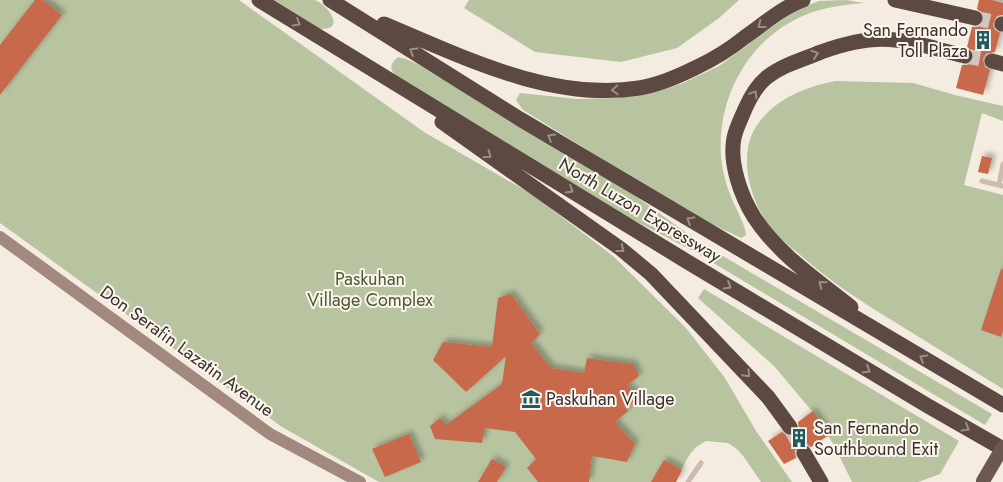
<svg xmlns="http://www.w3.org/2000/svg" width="1003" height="482" font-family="Jost,sans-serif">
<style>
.green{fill:#b8c4a0}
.building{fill:#c8694b;filter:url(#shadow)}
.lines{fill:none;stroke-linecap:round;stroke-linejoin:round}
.motorway-tunnel{stroke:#cfc6bd;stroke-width:15;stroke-dasharray:15 8;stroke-linecap:butt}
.service{stroke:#cdbbac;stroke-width:5}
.secondary{stroke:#a18a7d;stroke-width:12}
.motorway{stroke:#5c4a42;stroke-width:15}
.trunk-bridge{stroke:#6c584f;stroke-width:14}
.oneway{stroke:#9c8e87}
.labels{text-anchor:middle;stroke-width:4;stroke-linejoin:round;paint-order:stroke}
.poi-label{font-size:18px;fill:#3b302b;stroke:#fbf5ee;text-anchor:start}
.street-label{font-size:18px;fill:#3b302b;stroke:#fbf5ee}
.park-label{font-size:18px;fill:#4a5a2e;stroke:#fbf5ee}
</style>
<defs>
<filter id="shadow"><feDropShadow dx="4" dy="-4" stdDeviation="2.5" flood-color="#0004"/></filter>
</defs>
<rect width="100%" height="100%" fill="#f4ebe1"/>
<path class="green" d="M0,0h239l185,132 109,63 80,61 73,72 39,50 31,53 36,51h-31l-17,-25 -7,-8 -9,-6 -22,-2 -10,6 -6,7 -16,28h-295l-97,-55 -282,-204z
M271,0c11,0 34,0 43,0 14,4 32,30 7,29z
M469,0h270l-20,18 -42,30 -56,14 -86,-10 -71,-44z
M846,0l18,3c-20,2 -40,4 -59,12 -56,23 -88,82 -84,141 1,18 8,38 16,54 4,9 8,16 9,25l-5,3 -52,-25 -166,-103 -7,-10 4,-7 57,6 40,-1 39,-6 27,-9 36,-17 76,-56 24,-9z
M398,57l8,2 13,6 185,110 26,17 69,50 293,172 -7,11 -290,-173 -85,-44 -214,-132c-7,-7 -6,-13 2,-19z
M835,81l78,2 42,12 48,11v15l-21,-8 -18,72 39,10v194c-37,-23 -73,-45 -110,-68 -33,-20 -66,-42 -95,-68 -10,-8 -22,-18 -30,-29 -17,-23 -28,-62 -16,-90 16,-32 49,-46 83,-53z
M704,289l255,152 -19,33 -22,8h-66l-18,-37 -23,-35 -36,-43 -77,-69z"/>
<path class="building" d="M35,0h8l19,15 -62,80v-50z
M979,0h13l11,3v12l-6,1 -4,8 1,5 6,4 -5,19 -9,2 -3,5 2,8 5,3 -7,25 -27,-7 6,-23h6l6,-6v-6l-7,-6 5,-20h6l6,-6v-6l-7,-6z
M982,156l10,2 -4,16 -10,-2z
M1001,269h2v62l-2,6 -20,-7z
M511,294l29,40 -9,9 20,25 33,5 3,-15 46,6 6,12 -12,9 12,13 -13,11 2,2 -13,11 20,22 -8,18 -35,-6 -3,26h-51l-11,-14 9,-9 -21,-27 -30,-4 -3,15 -47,-4 -5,-13 10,-8 6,7 56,-41 4,-28 -40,36 -33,-32 10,-18 49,5 6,-49z
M813,411l16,24 -18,12 -7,-3 -5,1 -4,8 1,5 -12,6 -16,-23 14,-9 5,4 8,-1 4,-5 -1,-8z
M409,434l12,28 -36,15 -13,-28z
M492,459l14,8 -9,15h-19z
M664,460l18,10 -6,12h-25z"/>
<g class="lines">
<path class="motorway-tunnel" d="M975,18l27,6
M965,56l27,5
M790,427l14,26"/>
<path class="service" d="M982,181l21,5
M999,185l4,-21
M688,482l13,-19"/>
<path class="secondary" d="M0,237l270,197 90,48"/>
<path class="motorway" d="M259,0l427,261 242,145 75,43
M330,0l190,119 483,286
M895,0l80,18
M384,24c79,33 168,78 255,64 20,-3 40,-12 58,-21 17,-8 33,-18 48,-30 19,-13 36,-29 58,-37
M1002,24h1
M992,61l11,3
M442,122l179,127 30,25 117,123 22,30
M851,307c-34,-27 -73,-53 -97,-90 -13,-21 -25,-54 -20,-79 2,-10 7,-19 11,-29 5,-11 11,-23 21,-31 16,-13 36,-18 55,-26 22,-8 50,-15 74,-12 23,2 47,11 70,16
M804,453l17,29"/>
<path class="trunk-bridge" d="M983,481l20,-34"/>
</g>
<defs><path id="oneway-chevron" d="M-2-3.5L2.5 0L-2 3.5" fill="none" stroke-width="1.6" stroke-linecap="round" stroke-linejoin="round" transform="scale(1.25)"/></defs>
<g class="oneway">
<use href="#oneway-chevron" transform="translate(297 23) rotate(31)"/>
<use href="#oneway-chevron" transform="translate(761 25) rotate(143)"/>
<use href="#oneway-chevron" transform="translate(413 51) rotate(-148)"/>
<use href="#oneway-chevron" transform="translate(815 54) rotate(-19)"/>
<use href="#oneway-chevron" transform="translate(615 90) rotate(177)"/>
<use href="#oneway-chevron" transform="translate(754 94) rotate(-58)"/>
<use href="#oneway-chevron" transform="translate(551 137) rotate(-149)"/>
<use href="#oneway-chevron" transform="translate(488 155) rotate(35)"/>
<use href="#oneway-chevron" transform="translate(570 190) rotate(31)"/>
<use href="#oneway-chevron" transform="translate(690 220) rotate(-149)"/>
<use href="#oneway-chevron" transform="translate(621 249) rotate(38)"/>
<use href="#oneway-chevron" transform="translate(822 284) rotate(-141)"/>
<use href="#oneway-chevron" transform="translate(728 286) rotate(31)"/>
<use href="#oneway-chevron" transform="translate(923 358) rotate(-150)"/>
<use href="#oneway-chevron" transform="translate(867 370) rotate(31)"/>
<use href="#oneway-chevron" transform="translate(747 374) rotate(47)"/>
<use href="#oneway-chevron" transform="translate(966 428) rotate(30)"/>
</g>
<defs>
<g id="building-bare" transform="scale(1.5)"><path d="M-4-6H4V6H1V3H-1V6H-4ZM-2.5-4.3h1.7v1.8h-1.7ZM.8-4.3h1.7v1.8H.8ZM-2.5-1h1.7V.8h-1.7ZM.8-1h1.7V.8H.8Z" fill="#1f5a5e" stroke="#fbf5ee" stroke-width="2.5" paint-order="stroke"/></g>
<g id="museum-bare" transform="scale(1.5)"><path d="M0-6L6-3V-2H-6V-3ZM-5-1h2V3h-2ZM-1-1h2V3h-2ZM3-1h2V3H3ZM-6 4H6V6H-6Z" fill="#1f5a5e" stroke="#fbf5ee" stroke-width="2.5" paint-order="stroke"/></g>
</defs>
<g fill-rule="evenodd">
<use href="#building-bare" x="983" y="40"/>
<use href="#museum-bare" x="531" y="399"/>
<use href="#building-bare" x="799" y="438"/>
</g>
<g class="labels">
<g class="poi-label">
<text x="968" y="36" text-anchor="end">San Fernando<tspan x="968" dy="21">Toll Plaza</tspan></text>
<text x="546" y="405">Paskuhan Village</text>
<text x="814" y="434">San Fernando<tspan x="814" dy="21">Southbound Exit</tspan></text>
</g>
<g class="street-label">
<text transform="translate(640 210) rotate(31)" y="6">North Luzon Expressway</text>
<text transform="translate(187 351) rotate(36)" y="6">Don Serafin Lazatin Avenue</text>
</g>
<g class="park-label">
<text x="370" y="285">Paskuhan<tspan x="370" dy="21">Village Complex</tspan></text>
</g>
</g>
</svg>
